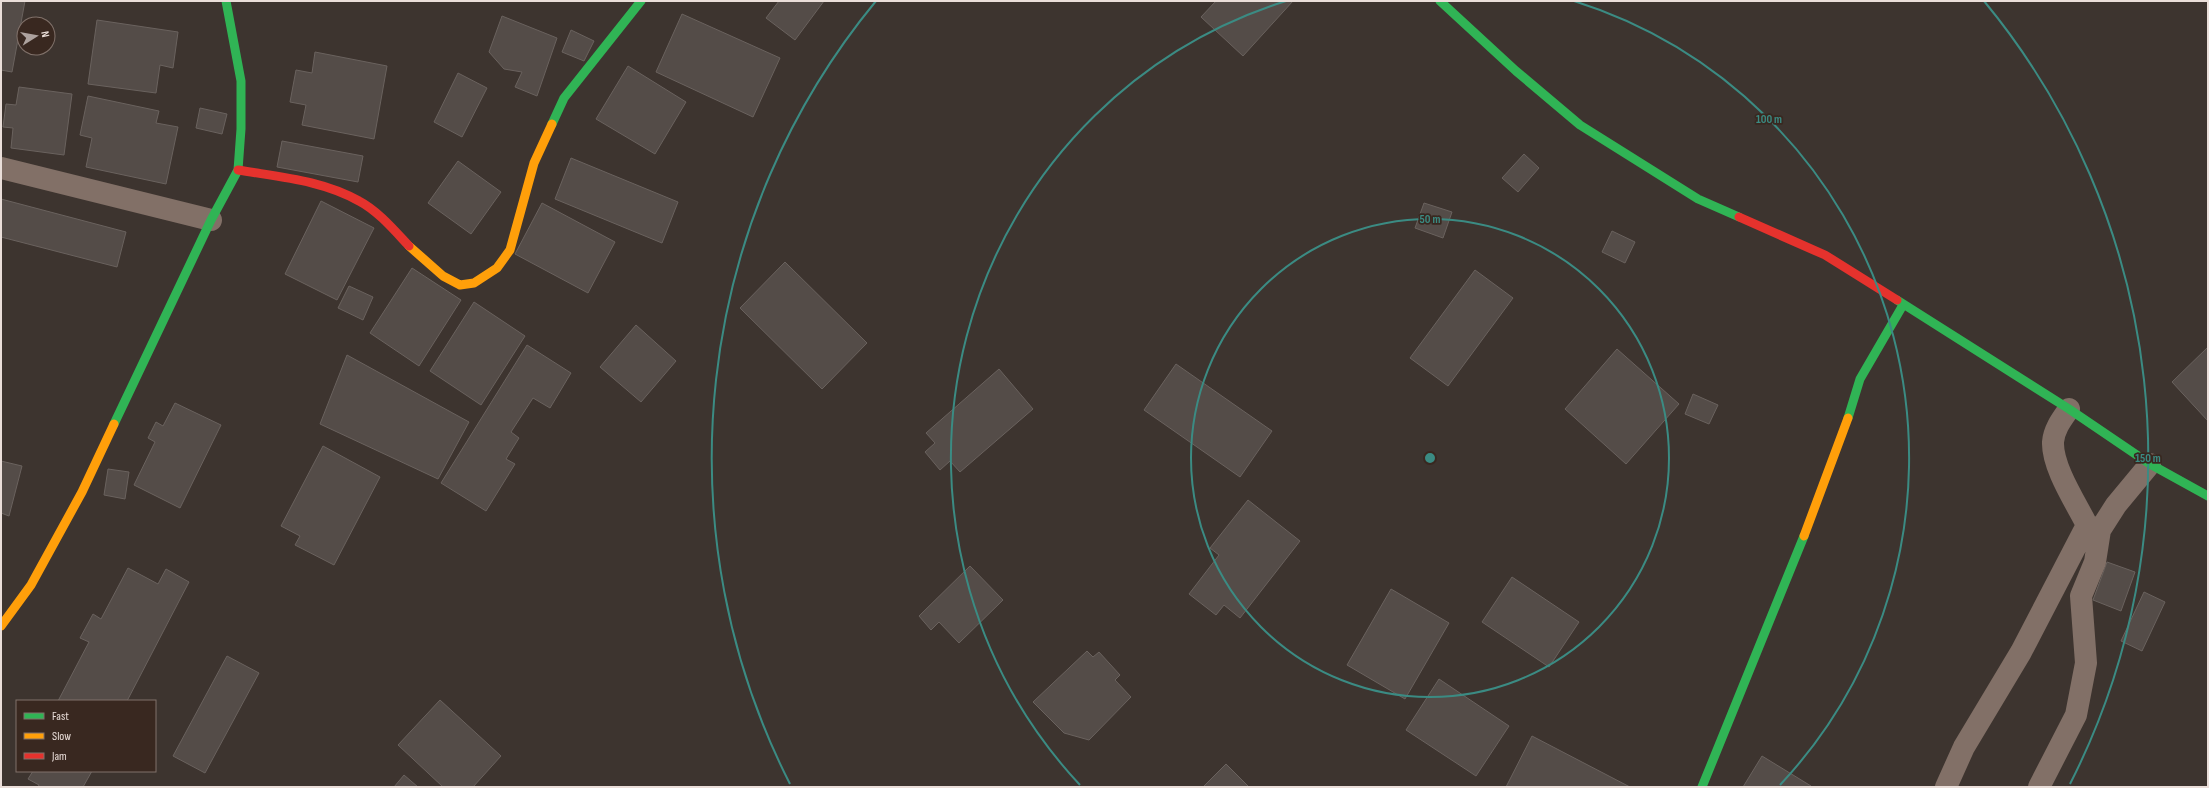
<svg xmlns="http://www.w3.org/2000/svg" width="2209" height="788" font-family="'Sofia Sans Condensed',sans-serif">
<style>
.building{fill:#544c48;stroke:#6a625e}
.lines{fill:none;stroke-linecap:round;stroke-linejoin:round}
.street{stroke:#827067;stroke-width:22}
.fast{stroke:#30b455;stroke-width:9}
.slow{stroke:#ff9f0a;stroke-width:9}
.jam{stroke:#e5322d;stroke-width:9}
.ring{fill:none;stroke:#3b8b83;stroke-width:2}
.centre{fill:#3b8b83;stroke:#392820;stroke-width:2}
.ring-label{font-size:12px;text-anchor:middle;font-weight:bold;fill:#3b8b83;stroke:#392820;stroke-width:3.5;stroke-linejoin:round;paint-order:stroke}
</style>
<rect width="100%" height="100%" fill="#3d342f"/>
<path class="building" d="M1,1h24l-13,71 -11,-2z
M779,1h45l-29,39 -29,-22z
M1216,1h77l-50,55 -42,-39z
M682,14l98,44 -27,59 -97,-45z
M502,16l55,22 -20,58 -22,-9 7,-15 -18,-3 -15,-17z
M97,20l81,12 -5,36 -13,-3 -4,28 -68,-9z
M571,30l23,11 -10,20 -22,-9z
M315,52l72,14 -13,73 -72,-14 4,-20 -16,-3 6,-32 16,3z
M628,66l58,36 -31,52 -59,-35z
M458,73l29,15 -25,49 -28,-15z
M19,87l53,7 -8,61 -53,-7 2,-20 -10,-1 3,-23 10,1z
M88,96l71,15 -3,12 22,4 -12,57 -80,-17 6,-29 -12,-3z
M200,108l27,6 -5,20 -26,-6z
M282,141l81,15 -5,26 -81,-15z
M1524,154l15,14 -21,24 -16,-14z
M571,158l107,44 -16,41 -107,-44z
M458,161l43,31 -30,42 -43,-31z
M1,199l125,33 -9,35 -116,-30z
M321,201l53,27 -37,72 -52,-26z
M542,203l73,39 -27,51 -73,-39z
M1424,203l28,9 -9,26 -28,-10z
M1612,231l23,11 -10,21 -23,-11z
M785,262l82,81 -45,46 -82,-81z
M412,268l49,32 -42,66 -49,-33z
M1475,270l38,28 -65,88 -38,-28z
M349,286l24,11 -10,23 -25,-12z
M474,302l51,34 -44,69 -51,-34z
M636,325l40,36 -35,41 -41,-35z
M527,345l44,28 -21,35 -17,-10 -22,34 8,6 -13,21 9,5 -29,47 -45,-28z
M2208,347v74l-36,-39z
M1617,349l62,55 -53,60 -61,-55z
M347,355l122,67 -31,57 -118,-55z
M1176,364l96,67 -32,46 -96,-67z
M999,369l34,40 -73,63 -10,-11 -10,9 -15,-18 10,-9 -9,-10z
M1693,394l25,11 -9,19 -24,-10z
M175,403l46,22 -41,83 -46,-23 21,-43 -7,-4 8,-16 7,4z
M323,446l57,31 -46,88 -39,-20 5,-9 -19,-10z
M1,461l21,5 -13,50 -8,-3z
M108,469l21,3 -4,27 -21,-4z
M1248,500l52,41 -60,77 -16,-13 -8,10 -27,-21 30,-39 -9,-7z
M2107,562l28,10 -14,39 -28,-11z
M970,566l33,34 -44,43 -20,-21 -8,8 -12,-14z
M128,568l30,16 8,-15 23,13 -62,119h-69l31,-59 -9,-4 13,-24 8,5z
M1512,577l67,45 -30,45 -67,-45z
M1391,589l58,34 -44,76 -58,-34z
M2144,592l21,10 -23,49 -21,-10z
M1087,651l6,6 6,-5 21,23 -5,5 16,17 -42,43 -25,-7 -31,-31z
M227,656l32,17 -54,100 -32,-17z
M1439,679l70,47 -33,50 -70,-46z
M440,700l61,56 -28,31h-30l-45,-42z
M1532,736l98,51h-124z
M1762,756l49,30 -1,1h-67z
M1226,764l23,23h-46z
M33,771h59l-9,16h-45l1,-2 -11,-6z
M404,775l14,12h-24z"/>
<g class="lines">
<path class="street" d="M1,168l210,52
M2069,409c-7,10 -15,20 -16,33 -1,25 23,61 34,83l13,5
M1946,787l18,-40 57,-95 66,-127
M2039,787l37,-72 10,-52 -5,-67 14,-34 5,-32 16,-25 34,-41"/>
<path class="fast" d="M1440,1l76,70 64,54 118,74 41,18
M552,124l12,-26 77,-97
M1897,300l172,109 81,55 58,32
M1848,418l12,-39 43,-74
M114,424l97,-204 27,-50 3,-41v-48l-15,-80
M1702,787l102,-251"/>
<path class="slow" d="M409,246l34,30 17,9 14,-2 23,-15 13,-18 24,-87 18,-39
M1804,536l44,-118
M1,626l30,-41 51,-93 32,-68"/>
<path class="jam" d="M238,170c41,7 84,10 121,31 19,10 35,29 50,45
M1739,217l86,38 72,45"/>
</g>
<g class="ring">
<circle cx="1430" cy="458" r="239"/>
<path d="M1080 785A479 479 0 0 1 1286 1M1574 1A479 479 0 0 1 1780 785"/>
<path d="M790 784A718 718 0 0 1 876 1M1984 1A718 718 0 0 1 2070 784"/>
</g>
<circle cx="1430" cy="458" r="6" class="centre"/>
<g class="ring-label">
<text x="1769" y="123">100 m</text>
<text x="1430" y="223">50 m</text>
<text x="2148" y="462">150 m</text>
</g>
<rect width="2209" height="788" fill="none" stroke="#eaded9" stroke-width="4"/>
<rect x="16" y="700" width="140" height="72" fill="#392820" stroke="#80716a"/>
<rect x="24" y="713" width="20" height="6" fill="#30b455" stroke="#80716a"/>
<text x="52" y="720" font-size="12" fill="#eaded9">Fast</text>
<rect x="24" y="733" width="20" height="6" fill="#ff9f0a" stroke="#80716a"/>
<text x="52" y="740" font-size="12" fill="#eaded9">Slow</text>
<rect x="24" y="753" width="20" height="6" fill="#e5322d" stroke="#80716a"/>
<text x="52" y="760" font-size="12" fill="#eaded9">Jam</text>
<g transform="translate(36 36) rotate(79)"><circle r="19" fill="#392820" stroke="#80716a"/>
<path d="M0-3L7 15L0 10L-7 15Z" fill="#ada29e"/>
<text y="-6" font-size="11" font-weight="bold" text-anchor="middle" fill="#eaded9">N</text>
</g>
</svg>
